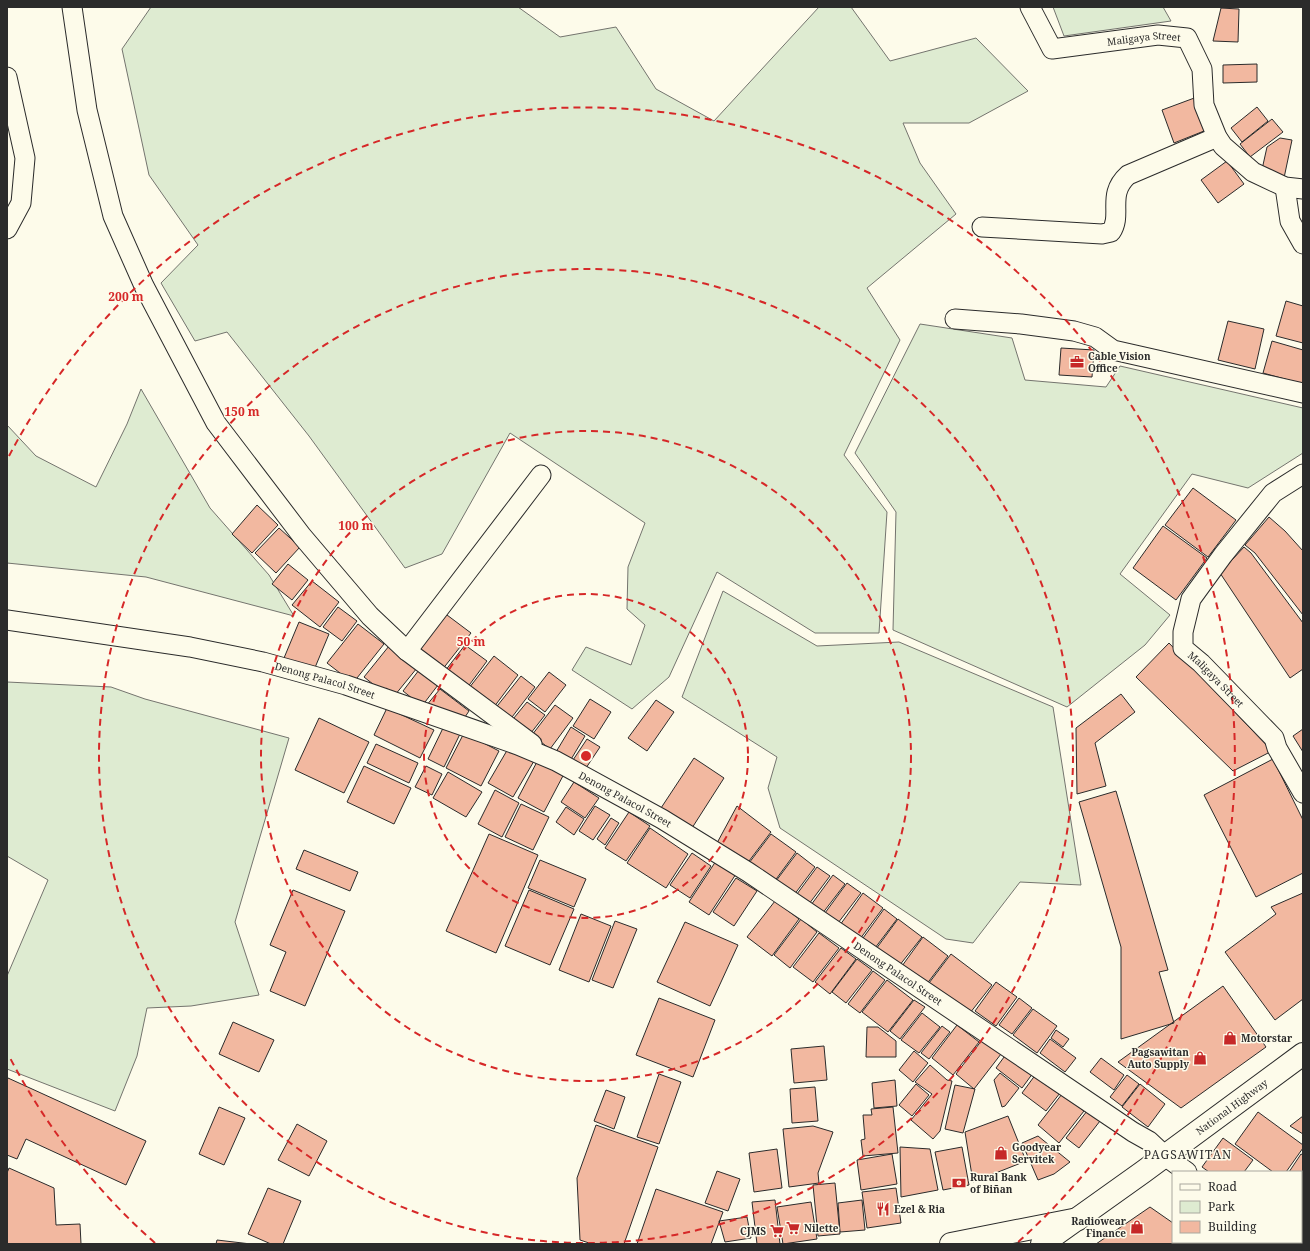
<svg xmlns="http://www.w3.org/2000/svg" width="1310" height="1251" font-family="'Noto Serif',serif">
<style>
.green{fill:#deebd1;stroke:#74746e}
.building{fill:#f2b8a0;stroke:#2b2b2b}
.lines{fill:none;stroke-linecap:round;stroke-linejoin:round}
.street-casing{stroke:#2b2b2b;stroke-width:21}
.secondary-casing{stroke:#2b2b2b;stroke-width:24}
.primary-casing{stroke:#2b2b2b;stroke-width:24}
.street{stroke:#fdfbea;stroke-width:19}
.secondary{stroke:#fdfbea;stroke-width:22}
.primary{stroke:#fdfbea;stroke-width:22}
.ring{fill:none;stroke:#d62828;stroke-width:2;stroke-dasharray:7 5}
.labels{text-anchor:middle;stroke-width:3;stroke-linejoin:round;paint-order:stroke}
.street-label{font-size:10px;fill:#2b2b2b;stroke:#fdfbea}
.poi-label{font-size:10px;font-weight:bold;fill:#2b2b2b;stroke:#fdfbea;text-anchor:start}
.quarter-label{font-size:12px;letter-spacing:1px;fill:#2b2b2b;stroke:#fdfbea}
.centre{fill:#d62828;stroke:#fdfbea;stroke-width:2}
.ring-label{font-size:12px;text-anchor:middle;font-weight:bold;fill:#d62828;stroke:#fdfbea;stroke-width:3;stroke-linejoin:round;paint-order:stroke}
</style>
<rect width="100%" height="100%" fill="#fdfbea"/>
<path class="green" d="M151,7h367l42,30 56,-10 40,62 58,32 105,-114h32l39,54 86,-23 52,53 -59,32h-66l17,40 36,51 -89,74 33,52 -56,115 43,57 -8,121h-64l-98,-61 -48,105 -37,32 -60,-39 14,-23 45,18 14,-40 -18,-16 1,-42 17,-44 -135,-90 -68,121 -37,14 -96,-132 -82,-104 -32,9 -34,-58 37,-38 -49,-70 -27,-126z
M1053,7h110l8,14 -107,15z
M920,324l92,14 13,42 81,7 14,-21 183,42v45l-55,35 -56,-14 -72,100 50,41 -25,30 -78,62 -174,-77 3,-118 -41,-59z
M141,389l69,119 59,67 25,41 -148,-39 -139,-14v-138l29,31 60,31 31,-63z
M723,591l94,55 82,-4 154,65 28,178 -61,-3 -47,61 -27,-4 -166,-111 -12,-40 9,-31 -95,-60z
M7,682l104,5 34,12 144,39 -54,184 24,73 -68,11 -44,2 -10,48 -22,55 -108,-42v-93l41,-96 -41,-24z"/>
<path class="building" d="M1221,8l18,1 -1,33 -25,-1z
M1257,64v18l-34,1v-18z
M1197,97l12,32 -35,14 -12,-33z
M1257,107l11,14 -26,21 -11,-14z
M1272,119l11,13 -33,25 -10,-13z
M1280,138l12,2 -8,38 -23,-4 6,-27z
M1227,161l17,23 -26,19 -17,-23z
M1286,301l17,5v37l-27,-7z
M1228,321l36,8 -9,40 -37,-9z
M1272,341l31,9v34l-40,-11z
M1061,348l33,2 -2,27 -33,-2z
M1193,488l43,32 -28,37 -43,-32z
M257,505l21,20 -26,28 -20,-19z
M1269,517l16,14 18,20v64l-48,-62 -10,-8z
M1163,526l44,32 -31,42 -43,-32z
M279,528l21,19 -24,26 -21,-20z
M1244,547l7,6 52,70v46l-13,9 -70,-105z
M288,564l20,16 -16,20 -20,-16z
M312,581l27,21 -19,25 -28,-22z
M338,607l19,14 -15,20 -19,-14z
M443,612l28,21 -29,37 -27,-21z
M299,622l30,12 -15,36 -30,-12z
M358,624l26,20 -31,39 -26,-20z
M1169,643l103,108 -39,20 -97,-94z
M465,645l22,16 -20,27 -22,-17z
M389,646l28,22 -22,27 -9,-7 -3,4 -19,-15z
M494,656l24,19 -24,32 -25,-19z
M419,670l19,15 -16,21 -19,-15z
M549,672l17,13 -21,27 -17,-13z
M521,676l14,11 -26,34 -15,-11z
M440,689l29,22 -4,6 -39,-11z
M1121,694l14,18 -40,31 11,43 -29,8 -1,-66z
M590,699l21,13 -17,27 -21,-13z
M656,700l18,12 -27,39 -19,-13z
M527,702l18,13 -18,23 -18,-14z
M555,705l18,13 -23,31 -18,-14z
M387,708l47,22 -14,28 -46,-23z
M319,718l50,24 -25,51 -49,-23z
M444,726l16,8 -16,33 -16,-8z
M571,727l14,9 -15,25 -14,-9z
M1303,729v23l-10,-16z
M464,733l35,18 -18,35 -35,-18z
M587,739l13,8 -14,21 -13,-8z
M376,744l42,19 -9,20 -42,-20z
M509,747l25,14 -21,36 -25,-14z
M539,758l26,14 -21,40 -26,-14z
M694,758l30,20 -32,50 -31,-20z
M1273,759l30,61v53l-47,24 -52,-102z
M364,766l47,22 -17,36 -47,-22z
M426,766l16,8 -10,21 -17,-8z
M448,772l34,20 -16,25 -33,-19z
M574,782l25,16 -14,20 -24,-16z
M495,790l24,13 -17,34 -24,-13z
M1116,791l52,179 -9,2 15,51 -53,16v-92l-42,-145z
M521,804l28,13 -16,33 -28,-13z
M595,806l15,9 -17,25 -14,-9z
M737,806l34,26 -25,33 -29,-22z
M566,807l18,12 -10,16 -18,-13z
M629,812l21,14 -24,35 -21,-13z
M611,818l8,5 -14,22 -8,-6z
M650,828l38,26 -22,34 -39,-25z
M489,834l49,21 -42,98 -50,-22z
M771,834l25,18 -22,30 -25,-19z
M304,850l54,22 -8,19 -54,-22z
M692,853l19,13 -21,32 -20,-13z
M797,853l18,14 -21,28 -18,-14z
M540,860l46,19 -12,28 -46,-19z
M716,861l20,13 -27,41 -20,-13z
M817,867l13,9 -21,28 -12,-10z
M833,875l12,9 -23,30 -11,-9z
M736,878l21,13 -23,35 -21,-14z
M847,883l14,10 -23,30 -13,-10z
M293,890l52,21 -40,95 -35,-15 16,-39 -16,-7z
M529,890l45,19 -24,56 -45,-19z
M863,893l20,15 -23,31 -20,-14z
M1303,893v106l-28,21 -50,-68 51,-38 -5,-7z
M775,901l24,18 -27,37 -25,-19z
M884,909l13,10 -22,29 -12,-10z
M581,914l30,12 -22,56 -30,-12z
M801,919l16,13 -27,36 -16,-13z
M898,919l24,18 -23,29 -23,-17z
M615,921l22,8 -24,59 -21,-8z
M685,922l53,23 -28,61 -53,-24z
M819,933l20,15 -26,34 -20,-15z
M923,937l25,19 -22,29 -24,-19z
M841,948l15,11 -26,35 -15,-12z
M951,954l41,31 -22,28 -41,-30z
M857,959l15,11 -26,33 -14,-11z
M873,971l12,9 -25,33 -12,-9z
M887,980l26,20 -25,32 -26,-20z
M996,982l21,15 -21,29 -21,-15z
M1223,986l43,61 -85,61 -63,-46z
M659,998l56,22 -22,57 -57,-22z
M1019,998l13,10 -20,26 -13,-9z
M914,1000l11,7 -25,32 -10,-8z
M1033,1009l24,17 -20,27 -24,-18z
M922,1013l18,14 -21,26 -18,-13z
M233,1022l41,18 -15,32 -40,-18z
M957,1025l22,17 -26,33 -21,-17z
M942,1026l8,6 -21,27 -8,-6z
M867,1027h11l18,14v16h-30z
M1056,1030l13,9 -6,8 -12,-9z
M1050,1039l26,19 -11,14 -25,-19z
M982,1040l19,14 -27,35 -18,-15z
M824,1046l3,34 -33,3 -3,-34z
M914,1051l14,12 -15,19 -14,-12z
M1007,1053l26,20 -11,15 -26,-20z
M1101,1058l23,17 -10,15 -24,-18z
M930,1065l17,15 5,1 -12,50 -7,8 -22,-19 21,-26 -17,-12z
M1000,1073l19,15 -14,18 -3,1 -8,-27z
M659,1074l22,8 -22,62 -22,-7z
M1036,1074l24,19 -14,18 -24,-18z
M1127,1075l12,9 -17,22 -12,-9z
M8,1078l138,63 -20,44 -100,-46 -9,20 -10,-4v-75z
M895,1080l2,26 -23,2 -2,-25z
M916,1084l13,11 -17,21 -13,-11z
M1140,1084l25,20 -17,23 -26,-20z
M955,1085l20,4 -12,44 -18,-4z
M815,1087l3,34 -26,2 -2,-34z
M606,1090l19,7 -11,32 -20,-8z
M1062,1094l22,17 -25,32 -21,-18z
M219,1107l26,11 -21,47 -25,-11z
M893,1107l5,46 -35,3 -2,-16 4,-1 -2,-24h9l-1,-6z
M1087,1111l13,10 -21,27 -13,-10z
M1258,1112l45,33v3l-17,24h-13l-38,-28z
M1008,1116l18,45 -53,21 -8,-50z
M1303,1116v18l-13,-8z
M297,1124l30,17 -18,35 -31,-16z
M596,1125l62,22 -34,97h-32l-12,-4 -3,-62z
M813,1126l20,6 -15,41 1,10 -30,4 -6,-58z
M1038,1136l32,26 -16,12 -16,6 -16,-37z
M1223,1138l30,22 -9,12h-35l-7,-5z
M900,1147l30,2 8,41 -37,7z
M962,1147l7,38 -26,5 -8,-38z
M777,1149l5,39 -28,4 -5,-39z
M892,1154l5,30 -36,6 -4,-30z
M1301,1154l2,1v37l-2,-1v-19h-12z
M9,1168l45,20 2,37 24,-1 1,20h-74v-71z
M717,1171l23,8 -12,32 -23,-8z
M835,1183l5,51 -22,2 -5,-51z
M268,1188l33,13 -18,43h-12l-23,-10z
M896,1188l5,35 -34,5 -5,-36z
M656,1189l67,23 -12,32h-74z
M775,1200l5,44h-23l-5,-42z
M862,1200l3,30 -25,2 -2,-29z
M811,1202l6,37 -34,5 -6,-37z
M1150,1207l23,16v19h8l-3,2h-82z
M747,1217l4,21 -26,4 -6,-21z
M217,1240l34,4h-35z
M1215,1242h26l-1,2h-22z
M1243,1242h30l2,2h-34z"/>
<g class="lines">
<g class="street-casing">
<g id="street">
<path d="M72,7l15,103 26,106 31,70 72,137 86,113 68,80 37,35 125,93"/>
<path id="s1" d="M1030,7l22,42 106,-14 29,3 15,31 2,36 13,32 6,9 30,26 32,15 18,2"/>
<path d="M7,77l18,81 -4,45 -14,26"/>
<path d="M1285,187l5,34 13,23"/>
<path d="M982,227l120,7 9,-2c12,-18 -5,-37 17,-57l89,-38"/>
<path d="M955,319l66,5 53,7 21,6 18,13 190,43"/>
<path id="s2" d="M1303,474l-30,19 -50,62 -32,44 -8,33v16l18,15 73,75 3,10 26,45"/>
<path id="s3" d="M7,620l183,27 73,15 83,23 172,60 38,16 106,58 86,53 385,260 16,9 16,15 22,16"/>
<path d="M407,651l134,-176"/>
<path d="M1284,1242l3,2"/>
</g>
</g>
<g class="secondary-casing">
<path id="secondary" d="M951,1244l127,-25"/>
</g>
<g class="primary-casing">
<g id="primary">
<path id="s4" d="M1042,1244l101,-72 160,-118"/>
</g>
</g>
<use href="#street" class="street"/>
<use href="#secondary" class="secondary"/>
<use href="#primary" class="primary"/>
</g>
<g class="ring">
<circle cx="586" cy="756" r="162"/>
<circle cx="586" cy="756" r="325"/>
<circle cx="586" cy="756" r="487"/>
<path d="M155 1243A650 650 0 0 1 9 1056M9 456A650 650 0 1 1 1017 1243"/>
</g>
<defs>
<g id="office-bare" transform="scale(1.08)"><path d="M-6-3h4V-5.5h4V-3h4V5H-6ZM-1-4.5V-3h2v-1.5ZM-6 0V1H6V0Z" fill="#c62828" stroke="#fdfbea" stroke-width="2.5" paint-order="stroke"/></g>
<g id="shop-bare" transform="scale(1.08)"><path d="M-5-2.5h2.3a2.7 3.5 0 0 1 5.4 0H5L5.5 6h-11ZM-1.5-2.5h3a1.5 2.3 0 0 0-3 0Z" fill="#c62828" stroke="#fdfbea" stroke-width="2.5" paint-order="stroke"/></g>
<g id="bank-bare" transform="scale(1.08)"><path d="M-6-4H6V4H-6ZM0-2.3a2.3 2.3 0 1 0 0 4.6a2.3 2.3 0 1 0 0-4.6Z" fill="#c62828" stroke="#fdfbea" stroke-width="2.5" paint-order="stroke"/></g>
<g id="restaurant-bare" transform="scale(1.08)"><path d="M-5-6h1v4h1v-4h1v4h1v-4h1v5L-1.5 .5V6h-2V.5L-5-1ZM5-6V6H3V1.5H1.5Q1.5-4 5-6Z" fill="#c62828" stroke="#fdfbea" stroke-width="2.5" paint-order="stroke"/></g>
<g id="supermarket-bare" transform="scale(1.08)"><path d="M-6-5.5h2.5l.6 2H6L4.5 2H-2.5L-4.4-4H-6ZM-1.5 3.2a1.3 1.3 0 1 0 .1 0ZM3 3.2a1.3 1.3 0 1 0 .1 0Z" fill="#c62828" stroke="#fdfbea" stroke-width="2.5" paint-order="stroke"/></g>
</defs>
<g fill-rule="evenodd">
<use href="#office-bare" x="1077" y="362"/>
<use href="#shop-bare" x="1230" y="1038"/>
<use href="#shop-bare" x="1200" y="1058"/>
<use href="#shop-bare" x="1001" y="1153"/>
<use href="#bank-bare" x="959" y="1183"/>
<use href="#restaurant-bare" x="883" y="1209"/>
<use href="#shop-bare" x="1137" y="1227"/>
<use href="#supermarket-bare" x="793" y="1228"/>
<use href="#supermarket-bare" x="777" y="1231"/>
</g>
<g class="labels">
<g class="street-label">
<text dy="4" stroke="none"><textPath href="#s1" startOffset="140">Maligaya Street</textPath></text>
<text dy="4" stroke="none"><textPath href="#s2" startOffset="265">Maligaya Street</textPath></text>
<text dy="4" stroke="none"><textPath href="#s3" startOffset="324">Denong Palacol Street</textPath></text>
<text dy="4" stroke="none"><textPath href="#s3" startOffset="648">Denong Palacol Street</textPath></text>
<text dy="4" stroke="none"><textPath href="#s3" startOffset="972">Denong Palacol Street</textPath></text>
<text dy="4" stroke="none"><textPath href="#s4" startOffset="234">National Highway</textPath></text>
</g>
<g class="poi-label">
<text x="1088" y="360">Cable Vision<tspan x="1088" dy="12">Office</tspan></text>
<text x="1241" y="1042">Motorstar</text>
<text x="1189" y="1056" text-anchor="end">Pagsawitan<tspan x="1189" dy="12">Auto Supply</tspan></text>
<text x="1012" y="1151">Goodyear<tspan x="1012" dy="12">Servitek</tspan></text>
<text x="970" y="1181">Rural Bank<tspan x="970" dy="12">of Biñan</tspan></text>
<text x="894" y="1213">Ezel &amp; Ria</text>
<text x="1126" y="1225" text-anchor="end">Radiowear<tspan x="1126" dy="12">Finance</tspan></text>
<text x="804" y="1232">Nilette</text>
<text x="766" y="1235" text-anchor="end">CJMS</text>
</g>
<g class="quarter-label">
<text x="1188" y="1159">PAGSAWITAN</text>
</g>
</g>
<circle cx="586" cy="756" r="6" class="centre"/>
<g class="ring-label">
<text x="126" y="301">200 m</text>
<text x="242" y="416">150 m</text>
<text x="356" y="530">100 m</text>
<text x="471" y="646">50 m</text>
</g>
<rect width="1310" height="1251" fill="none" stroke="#2b2b2b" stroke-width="16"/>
<rect x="1172" y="1171" width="130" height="72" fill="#fdfbea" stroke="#a9a89e"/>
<rect x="1180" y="1184" width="20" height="6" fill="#fdfbea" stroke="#a9a89e"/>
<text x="1208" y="1191" font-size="12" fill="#2b2b2b">Road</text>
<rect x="1180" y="1201" width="20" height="12" fill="#deebd1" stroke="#a9a89e"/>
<text x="1208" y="1211" font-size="12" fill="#2b2b2b">Park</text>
<rect x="1180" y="1221" width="20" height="12" fill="#f2b8a0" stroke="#a9a89e"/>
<text x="1208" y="1231" font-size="12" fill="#2b2b2b">Building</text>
</svg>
